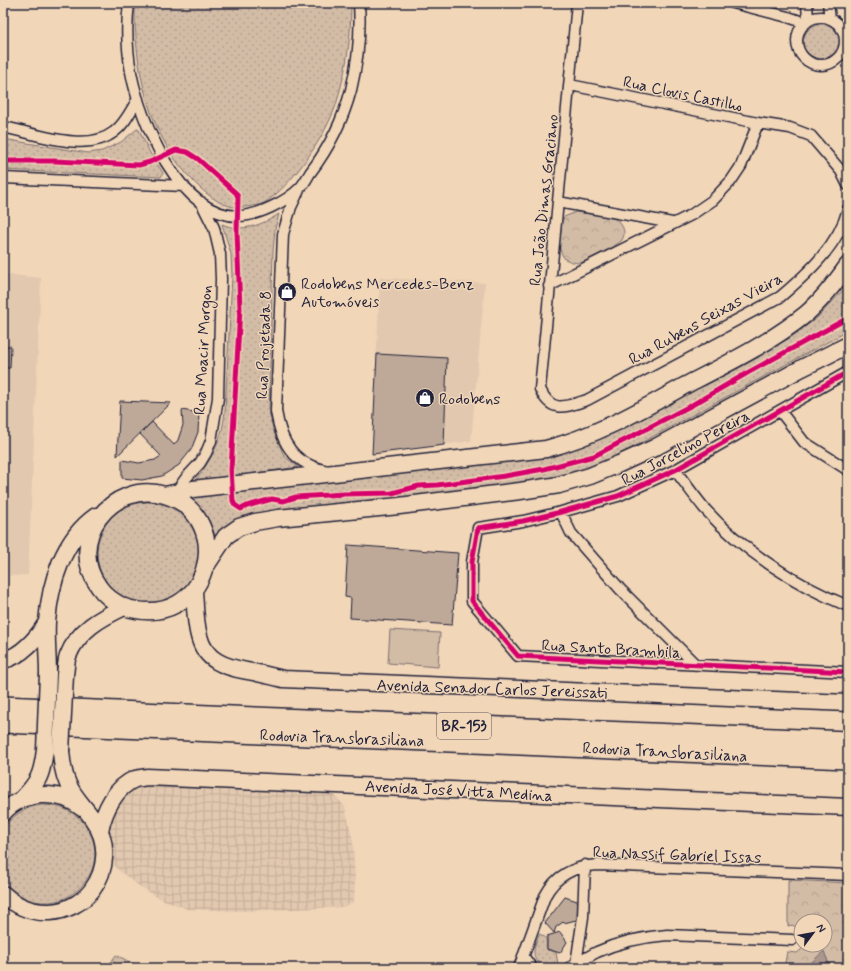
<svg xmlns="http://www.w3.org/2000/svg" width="851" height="971" font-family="Mynerve,sans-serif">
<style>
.built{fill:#e2c8af}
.industrial{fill:url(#industrial-grid)}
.grass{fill:url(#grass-dots);stroke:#7a6f70}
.park{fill:url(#park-crowns);stroke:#7a6f70}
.garden{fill:#d3bca6;stroke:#7a6f70}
.water{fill:url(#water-ripples);stroke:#74696c}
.building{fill:#bea999;stroke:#22223b}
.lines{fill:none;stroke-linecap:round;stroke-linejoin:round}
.street-casing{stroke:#22223b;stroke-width:13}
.primary-casing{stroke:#22223b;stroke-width:19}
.highway-casing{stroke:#22223b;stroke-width:22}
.street{stroke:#f1d6b8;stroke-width:10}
.primary{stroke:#f1d6b8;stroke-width:16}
.highway{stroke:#f1d6b8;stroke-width:19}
.primary-bridge-casing{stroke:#22223b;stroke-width:19;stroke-linecap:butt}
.primary-bridge{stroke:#f1d6b8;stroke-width:16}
.cycleway-casing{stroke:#f1d6b8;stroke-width:8}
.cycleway{stroke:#d6006c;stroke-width:5}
.labels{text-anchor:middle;stroke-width:3;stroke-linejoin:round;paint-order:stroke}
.shield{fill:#f1d6b8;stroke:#605860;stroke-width:1}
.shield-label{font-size:15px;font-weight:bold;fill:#22223b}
.street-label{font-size:16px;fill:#22223b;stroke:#f1d6b8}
.poi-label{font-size:16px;fill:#22223b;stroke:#f1d6b8;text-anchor:start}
</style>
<defs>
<pattern id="industrial-grid" width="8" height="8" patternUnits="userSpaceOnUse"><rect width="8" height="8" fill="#e2c8af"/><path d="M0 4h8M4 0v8" fill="none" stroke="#c2ac97"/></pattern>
<pattern id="grass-dots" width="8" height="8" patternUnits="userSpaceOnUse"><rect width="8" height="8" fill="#d3bca6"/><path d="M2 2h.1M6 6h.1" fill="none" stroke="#b5a190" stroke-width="1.8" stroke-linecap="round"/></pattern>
<pattern id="park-crowns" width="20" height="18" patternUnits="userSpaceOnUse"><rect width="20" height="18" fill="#d3bca6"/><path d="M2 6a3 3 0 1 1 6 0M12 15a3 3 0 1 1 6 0" fill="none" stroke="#b5a190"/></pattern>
<pattern id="water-ripples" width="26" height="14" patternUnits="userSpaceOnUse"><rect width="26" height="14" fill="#aa988d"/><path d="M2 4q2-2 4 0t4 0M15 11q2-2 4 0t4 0" fill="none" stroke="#8a7c74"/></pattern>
</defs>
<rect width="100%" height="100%" fill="#f1d6b8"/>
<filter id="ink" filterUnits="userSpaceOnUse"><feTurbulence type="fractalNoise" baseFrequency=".025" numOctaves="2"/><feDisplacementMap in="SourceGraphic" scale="8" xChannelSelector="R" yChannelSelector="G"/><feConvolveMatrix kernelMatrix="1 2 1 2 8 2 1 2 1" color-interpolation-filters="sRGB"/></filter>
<g filter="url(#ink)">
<path class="built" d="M3,274l38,4 -13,297 -19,1 -1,67 -5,2z
M380,278l105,5 -14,158 -99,13z"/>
<path class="industrial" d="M147,783l186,10 12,14 8,34 2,40 -1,21 -11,5 -103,4 -53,-2 -28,-11 -20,-12 -22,-17 -5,-7 -3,-23 -3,-12 3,-11 19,-25z"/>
<path class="grass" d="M135,3h216c0,30 -3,58 -11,87 -2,6 -3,14 -6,20 -11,29 -43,77 -70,93 -7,3 -22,5 -30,4 -14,-2 -28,-13 -38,-23 -48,-47 -62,-116 -61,-181z
M803 43a19 19 0 1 1 38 0a19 19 0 1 1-38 0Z
M137,129l2,1 11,23 13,20 -2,4 -158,-7v-31l85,14 14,-2 19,-9z
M279,214l-4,15 -2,22 -4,160 4,18 11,27 14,11 -104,15c11,-14 22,-30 27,-49 2,-6 3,-14 4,-21l7,-136 -1,-22 -9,-30c20,9 40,1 57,-10z
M848,285v46l-233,126 -30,11 -40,11 -69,10 -166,19 -71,11 -12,8 -10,12 -8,-18 -18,-25 278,-30 66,-10 170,-76 85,-42 28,-21z
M97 553a51 51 0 1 1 102 0a51 51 0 1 1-102 0Z
M40,805c18,0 34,5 45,20 32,42 -19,97 -65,70 -6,-4 -14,-10 -17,-17 -2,-7 0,-40 0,-49 10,-14 21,-21 37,-24z
M540,934l6,4 1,12 9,2 2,13c-11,3 -24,1 -24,-13 0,-6 3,-13 6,-18z
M116,955l26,13h-35z"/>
<path class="park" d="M576,212c11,2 26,2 37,6 9,4 15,15 8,23 -5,5 -35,20 -41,22 -6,0 -11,-2 -15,-4 -9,-11 -8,-31 -1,-42z
M788,880l60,3v85h-64l3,-16 10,1 4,-3 3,-5h21v-24h-24v8l-9,-4 -4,1z"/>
<path class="garden" d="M390,630l50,3 -2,34 -50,-4z"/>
<path class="water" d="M824,951l4,11 4,4 -3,2h-24z"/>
<path class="building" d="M848,101v12l-6,-6z
M3,338h3v8h5l-1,22h-7z
M377,354l70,4 -3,87 -72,9z
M120,401l51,2 -54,53z
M182,410l17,3 -1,19 -7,18 -12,15 -17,11 -20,4 -20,-2v-18l17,3 16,-3 6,-4 -21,-22 12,-12 22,23 4,-5 5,-15z
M348,545l110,8 -6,72 -102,-7 1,-20 -6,-1z
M565,897l15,5v17l-16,4 -1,-1 -7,5 -2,6 -9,-10z
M560,932l7,10 -7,11 -13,-4v-13z"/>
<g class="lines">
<g class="street-casing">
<path id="street" d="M129,3c-3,23 -2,46 2,69 9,49 48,143 107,144 19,0 48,-14 62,-28 4,-4 7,-10 10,-15 19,-25 33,-53 41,-83 7,-29 10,-57 8,-87
M577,3l-37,386c11,25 25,18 47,11l193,-103c27,-23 59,-52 68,-88
M733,3l55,14 18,6
M807,3l1,18
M828,3l2,16
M797 41a24 24 0 1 1 48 0a24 24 0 1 1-48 0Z
M570,85l188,38 32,5 21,8 30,35 7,14
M3,127c32,6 83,27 111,5 11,-8 17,-22 24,-33
M3,178l181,8
M299,190l-8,17 -8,27 -7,177c5,32 17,53 52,60
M558,202l114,21
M549,286l142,-71 22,-15 18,-19 10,-15 17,-43
M848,372l-173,98 -57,26 -57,16 -38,9 -45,7 -6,34v39l46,55 330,16
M780,411l24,31 44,28
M675,470c10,13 20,27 30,39 38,42 91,76 143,97
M176,492l10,-14 14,-15 6,-10 5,-12 7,-43 3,-119 -1,-25 -6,-26 -13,-26
M561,512l10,21 49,56 76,76
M523,956l9,12
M576,964l7,-47 2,-52
M519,968l26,-72c11,-21 30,-30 53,-31l250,10
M569,968c9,-5 18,-11 28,-16 22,-10 46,-15 70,-17l125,5"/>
</g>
<g class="primary-casing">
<path id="primary" d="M165,495l28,-6 353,-40c50,-13 95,-39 140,-64 41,-21 84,-42 120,-71 16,-14 30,-32 42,-49
M206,566l20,-30 13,-9 16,-5 23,-4 121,-12 121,-15 39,-6 31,-9 29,-12 35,-16 148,-80 46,-23
M194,590c1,15 1,31 5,46 6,25 26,31 48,35 12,2 24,5 36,8l565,24
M3,660c18,-3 35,-23 44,-38
M48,674c0,-17 -2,-35 -1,-52 3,-39 16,-83 49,-106
M65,675c1,-6 1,-14 3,-19 10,-26 33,-38 56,-49 86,27 114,-90 41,-112 -54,-16 -100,46 -66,92 6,9 15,15 25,20
M21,800c18,-18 21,-26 24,-50
M3,813c20,-22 56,-24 79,-5
M100,831c4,-20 15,-44 35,-52 3,-1 8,-1 12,-2l701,30
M3,894c13,12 29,19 47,18 16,-1 32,-9 42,-22 15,-20 17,-48 2,-69 -8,-13 -20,-23 -26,-37 -5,-11 -6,-21 -7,-33"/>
</g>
<g class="highway-casing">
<path id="highway" d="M3,706l229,10 616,25
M3,723l845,36"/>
</g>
<use href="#street" class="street"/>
<use href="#primary" class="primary"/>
<use href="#highway" class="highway"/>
<g class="primary-bridge-casing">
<path id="primary-bridge" d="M45,750l3,-76
M61,751l4,-76"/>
</g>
<use href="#primary-bridge" class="primary-bridge"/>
<g class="cycleway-casing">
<path id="cycleway" d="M3,161h52l84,4 11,-3 26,-12 11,2 11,7 38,34 2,4 -1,35 3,76 -9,162 2,31 2,4 6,4 6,-3 25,-7 11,2 13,-4 48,-3 48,-1 27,-7 18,-1 68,-9 39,-7 50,-13 98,-51 57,-33 99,-54
M848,372l-173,98 -57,26 -57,16 -38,9 -45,7 -6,34v39l46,55 330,16"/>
</g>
<use href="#cycleway" class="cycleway"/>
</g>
</g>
<defs>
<g id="shop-disc" transform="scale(1)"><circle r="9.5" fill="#22223b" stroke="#f1d6b8"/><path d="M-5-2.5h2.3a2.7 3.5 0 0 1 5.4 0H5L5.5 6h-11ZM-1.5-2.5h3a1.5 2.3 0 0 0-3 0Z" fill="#fff"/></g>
</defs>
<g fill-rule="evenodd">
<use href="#shop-disc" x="287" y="292"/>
<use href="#shop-disc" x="425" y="398"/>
</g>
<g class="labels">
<rect class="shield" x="437" y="713" width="54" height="26" rx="3"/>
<g class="shield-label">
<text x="464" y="731">BR-153</text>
</g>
<g class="street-label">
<text transform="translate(683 93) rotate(12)" y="6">Rua Clovis Castilho</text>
<text transform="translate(543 200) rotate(-84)" y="6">Rua João Dimas Graciano</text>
<text transform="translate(705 318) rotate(-29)" y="6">Rua Rubens Seixas Vieira</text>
<text transform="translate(263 345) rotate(-88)" y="6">Rua Projetada 8</text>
<text transform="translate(202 350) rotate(-87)" y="6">Rua Moacir Morgon</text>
<text transform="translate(685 447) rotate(-28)" y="6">Rua Jorcelino Pereira</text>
<text transform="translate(611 648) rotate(3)" y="6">Rua Santo Brambila</text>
<text transform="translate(492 688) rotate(2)" y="6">Avenida Senador Carlos Jereissati</text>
<text transform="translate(342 737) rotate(2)" y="6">Rodovia Transbrasiliana</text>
<text transform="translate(665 751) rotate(3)" y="6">Rodovia Transbrasiliana</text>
<text transform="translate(459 790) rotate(3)" y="6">Avenida José Vitta Medina</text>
<text transform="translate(677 854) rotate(2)" y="6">Rua Nassif Gabriel Issas</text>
</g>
<g class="poi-label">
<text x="301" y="289">Rodobens Mercedes-Benz<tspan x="301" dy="18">Automóveis</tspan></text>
<text x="439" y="404">Rodobens</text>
</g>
</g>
<rect width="851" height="971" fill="none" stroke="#f1d6b8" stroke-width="16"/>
<rect x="8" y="8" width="835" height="955" fill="none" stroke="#22223b" stroke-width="1.5" filter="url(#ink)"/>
<g transform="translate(813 933) rotate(58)"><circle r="19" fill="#f1d6b8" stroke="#9e8e86"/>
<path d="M0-3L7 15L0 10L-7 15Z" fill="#22223b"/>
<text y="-6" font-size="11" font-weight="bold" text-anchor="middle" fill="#22223b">N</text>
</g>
</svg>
